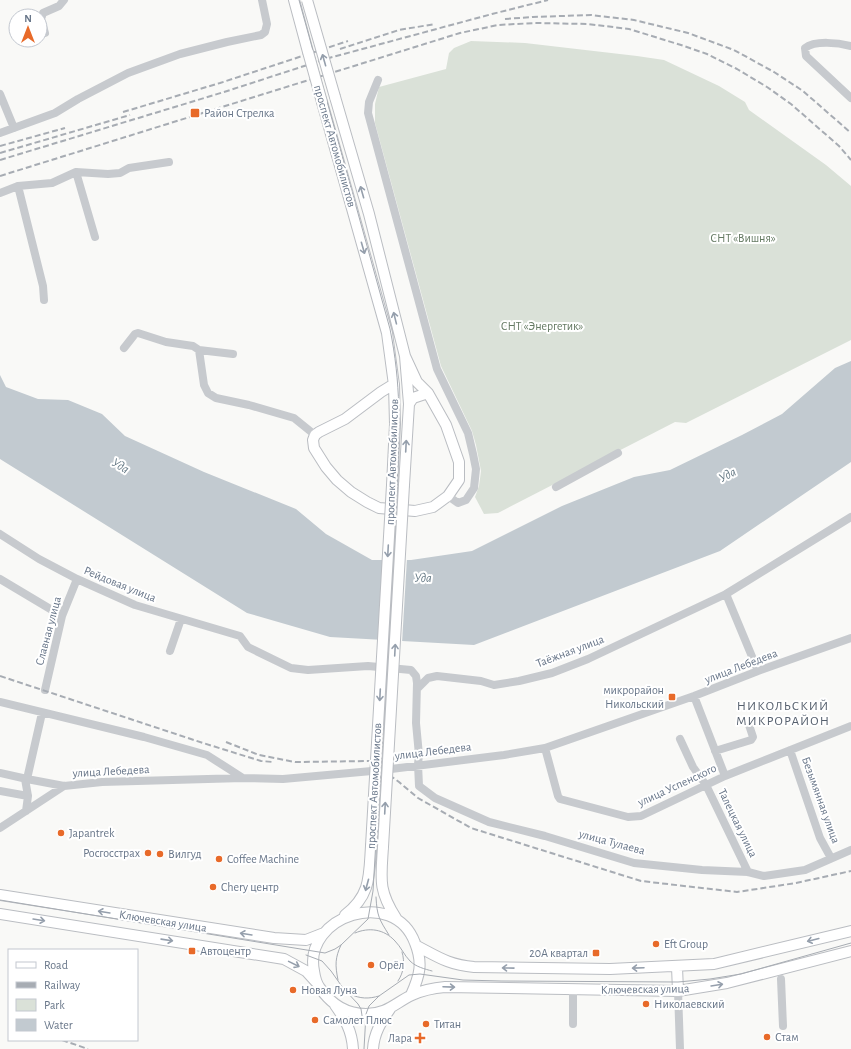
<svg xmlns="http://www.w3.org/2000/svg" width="851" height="1049" font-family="'Alegreya Sans',sans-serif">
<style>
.green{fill:#dae1d8}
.water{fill:#c2cad0}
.pier{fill:#f9f9f7}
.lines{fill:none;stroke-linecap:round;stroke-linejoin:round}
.major-casing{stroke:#babdc2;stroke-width:12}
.minor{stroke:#c7cace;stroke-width:8}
.major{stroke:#fff;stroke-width:10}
.tram{stroke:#a7acb3;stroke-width:1}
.rail{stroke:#a7acb3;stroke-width:2;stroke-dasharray:6 3;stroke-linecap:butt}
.major-bridge-casing{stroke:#babdc2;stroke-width:12;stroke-linecap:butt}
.major-bridge{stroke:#fff;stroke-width:10}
.oneway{stroke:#959fac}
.poi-dot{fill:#e86a29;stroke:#fff;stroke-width:1.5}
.labels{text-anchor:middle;stroke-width:4;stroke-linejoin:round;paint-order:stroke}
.poi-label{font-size:12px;fill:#687689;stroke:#fff;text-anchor:start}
.street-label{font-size:12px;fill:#687689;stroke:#fff}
.park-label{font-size:12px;fill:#657a63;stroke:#fff}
.water-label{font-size:13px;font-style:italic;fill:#637783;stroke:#fff}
.neighbourhood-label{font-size:13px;letter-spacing:1px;fill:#56606e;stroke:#fff}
</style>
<rect width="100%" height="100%" fill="#f9f9f7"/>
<path class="green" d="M471,41l54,2 112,13 27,4 55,26 26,16 4,8 77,55 25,21v154l-165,83 -11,-1 -177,91 -14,1 -9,-17 4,-11 2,-15 -5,-26 -4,-14 -31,-65 -66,-243v-19l4,-17 67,-18 3,-16 5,-5z"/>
<path class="water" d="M851,361v101l-131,89 -246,94 -144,-8 -83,-24 -247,-154v-84l6,12 32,12 30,1 34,14 23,22 79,36 92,37 30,25 46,26h39l61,-9 90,-45 72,-29 36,-7 72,-35 40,-21 53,-46z"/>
<path class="pier" d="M384,558h23l-5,85 -23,-2z"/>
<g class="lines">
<g class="major-casing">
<path id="major" d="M294,0l14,52
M335,97l34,117 36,142 4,48 -5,81
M322,102l65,231 7,52 1,39 -3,61
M394,384l-13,8 -36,27 -26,13 -4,3 -2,5 1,8 12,19 11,13 14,12 16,10 12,6 36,3 18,-4 15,-11 11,-16v-18l-13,-37 -18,-32 -11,-11 -12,-26
M409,404l4,-6 15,-5
M383,847c-2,32 -5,43 13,71
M0,895l274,43 32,2 18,-7
M0,914l284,45 22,12 10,11
M345,915c26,-20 24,-39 26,-69
M417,946c21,11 32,19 57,21l136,2 104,-5 137,-33
M677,967l1,24
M411,995c9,-20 12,-32 4,-52 -21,-57 -112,-27 -101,28 1,7 2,12 6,17 11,16 26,26 46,26 21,0 29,-11 46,-19 11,-5 21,-7 33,-8l233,4 49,-8 124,-32
M335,1005c10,14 17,26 18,44
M373,1049c1,-16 8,-27 17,-40"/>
</g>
<path class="minor" d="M45,33l-4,-14 2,-6 16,-7 5,-6
M851,46c-12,-3 -36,-6 -46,2l1,8 45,42
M378,80l-9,22 -1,11 69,256 31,64 5,21 3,15 -2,19 -8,12 -8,3 -10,-7
M0,94l14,34
M0,133l55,-20 23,-14 50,-26 52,-19 47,-12 34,-7 4,-3 2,-8 -5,-24
M76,172l19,65
M18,186l25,100 1,14
M0,193l18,-7 34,-3 24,-11 32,2 12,-1 9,-5 40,-6
M124,348l11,-14 3,-1 28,9 27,4 6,4 5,35 4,8 8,5 33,7 45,13 21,17
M199,350l34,4
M556,487l62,-34
M0,534l39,25 38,20 58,26 105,31 8,11 43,21 17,2 60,-4 43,4 5,6 1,7 -1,40 3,32 -1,9 1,22 16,12 54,24 56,14 89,27 68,7 46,2 16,4 41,-6 46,-20
M0,579l62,37
M726,594l125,-77
M170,651l11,-32
M418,688l10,-10 9,-2 44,5 13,4 25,-4 33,-8 36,-14 138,-65 32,77
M45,690l17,-74 15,-37
M694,696l31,80
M0,702l144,35 63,18 36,23
M680,739l13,28 13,18 42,87
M545,748l13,48 2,3 68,18 13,-1 84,-40 126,-50
M790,750l30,88 11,20
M715,751l36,-11 2,-3 -5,-15
M0,773l27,6 37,7 38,-4 141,-4 40,1 100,-9 121,-15 41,-7 149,-52 64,-25 93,-33
M25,779l3,17 -2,15
M27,779l15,-66
M0,791l28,5
M0,828l64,-42
M781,979l2,47
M573,990v34
M678,991l2,58"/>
<use href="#major" class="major"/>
<path class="tram" d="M376,897c1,19 3,22 13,38
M0,900l325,53 10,-4 6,-4 27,-26 5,-28 24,-407c3,-55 4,-101 -7,-155l-91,-329
M355,933c14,-6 29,-4 40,8 6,6 9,14 15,20 6,6 15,8 22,10
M306,955l16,6 9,10 12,17 15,16 3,5 2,13
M338,980c-3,-15 -3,-22 3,-35
M398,981c6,-9 7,-19 4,-29
M350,994c10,5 19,5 29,2
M364,1049l2,-35 3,-8 10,-10 30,-21 11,-1 43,6 38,1 177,1 32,-3 31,-5 110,-31"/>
<path class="rail" d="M505,19l28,-2 58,-2 43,5 54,13 46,17 40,22 29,19 48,42
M340,49l59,-19 36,-6
M123,112l97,-29 128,-42
M0,146l65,-18
M0,153l130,-38
M0,160l224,-68 105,-34 163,-44 56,-14
M0,176l460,-143 38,-8 37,-2 53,1 41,5 52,16 26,9 30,15 30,18 24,17 48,42 12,14
M0,676l203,67 58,18 12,1
M226,742l33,13 36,7 75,-1 29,21 19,16 53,30 170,53 96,11 59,-9 55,-12
M62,1040l26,9"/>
<g class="major-bridge-casing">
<path id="major-bridge" d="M307,0l28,97
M308,52l14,50
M371,846l21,-361
M383,847l21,-362"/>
</g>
<use href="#major-bridge" class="major-bridge"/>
</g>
<defs><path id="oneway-shaft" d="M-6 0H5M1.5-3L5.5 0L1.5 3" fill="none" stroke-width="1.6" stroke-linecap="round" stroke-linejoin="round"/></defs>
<g class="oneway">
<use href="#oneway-shaft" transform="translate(324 60) rotate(-106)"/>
<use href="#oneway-shaft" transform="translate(362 192) rotate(-106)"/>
<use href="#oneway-shaft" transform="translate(363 248) rotate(74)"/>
<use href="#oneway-shaft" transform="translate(395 318) rotate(-104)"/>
<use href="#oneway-shaft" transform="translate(406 446) rotate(-87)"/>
<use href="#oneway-shaft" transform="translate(388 551) rotate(93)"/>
<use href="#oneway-shaft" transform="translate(395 650) rotate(-87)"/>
<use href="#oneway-shaft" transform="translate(380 695) rotate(93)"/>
<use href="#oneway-shaft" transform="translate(385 808) rotate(-87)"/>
<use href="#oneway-shaft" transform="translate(367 885) rotate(105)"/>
<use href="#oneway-shaft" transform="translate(104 912) rotate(-171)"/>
<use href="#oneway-shaft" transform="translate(39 920) rotate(9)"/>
<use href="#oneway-shaft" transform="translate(246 934) rotate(-171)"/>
<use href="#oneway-shaft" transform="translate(167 940) rotate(8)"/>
<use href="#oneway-shaft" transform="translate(813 940) rotate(166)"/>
<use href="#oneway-shaft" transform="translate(294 964) rotate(26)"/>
<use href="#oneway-shaft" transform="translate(508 968) rotate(-179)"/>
<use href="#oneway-shaft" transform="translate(638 968) rotate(178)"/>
<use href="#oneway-shaft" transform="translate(717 985) rotate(-9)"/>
<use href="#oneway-shaft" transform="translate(449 987) rotate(2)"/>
</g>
<g class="poi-dot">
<rect x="190" y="108" width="10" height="10" rx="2"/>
<rect x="668" y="693" width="8" height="8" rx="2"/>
<circle cx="61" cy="833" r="4"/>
<circle cx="148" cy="853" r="4"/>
<circle cx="160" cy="854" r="4"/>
<circle cx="219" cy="859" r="4"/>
<circle cx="213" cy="887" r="4"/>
<circle cx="656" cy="944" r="4"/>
<rect x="188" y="947" width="8" height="8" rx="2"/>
<rect x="592" y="949" width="8" height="8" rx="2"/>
<circle cx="371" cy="965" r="4"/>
<circle cx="293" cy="990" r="4"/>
<circle cx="646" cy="1004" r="4"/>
<circle cx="315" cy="1020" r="4"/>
<circle cx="426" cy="1024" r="4"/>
<circle cx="767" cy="1037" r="4"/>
<path d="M418 1032h4v4h4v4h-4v4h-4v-4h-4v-4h4z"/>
</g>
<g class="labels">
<g class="poi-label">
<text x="204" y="117">Район Стрелка</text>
<text x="664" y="694" text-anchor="end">микрорайон<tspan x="664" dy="14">Никольский</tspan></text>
<text x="69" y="837">Japantrek</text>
<text x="140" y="857" text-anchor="end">Росгосстрах</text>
<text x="168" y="858">Вилгуд</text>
<text x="227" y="863">Coffee Machine</text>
<text x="221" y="891">Chery центр</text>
<text x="664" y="948">Eft Group</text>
<text x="200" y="955">Автоцентр</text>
<text x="588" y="957" text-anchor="end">20А квартал</text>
<text x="379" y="969">Орёл</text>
<text x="301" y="994">Новая Луна</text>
<text x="654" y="1008">Николаевский</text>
<text x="323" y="1024">Самолет Плюс</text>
<text x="434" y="1028">Титан</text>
<text x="775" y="1041">Стам</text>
<text x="412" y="1042" text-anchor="end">Лара</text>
</g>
<g class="street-label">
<text transform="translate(335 146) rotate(74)" y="4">проспект Автомобилистов</text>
<text transform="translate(392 462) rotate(-88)" y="4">проспект Автомобилистов</text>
<text transform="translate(120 584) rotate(22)" y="4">Рейдовая улица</text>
<text transform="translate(48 631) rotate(-75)" y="4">Славная улица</text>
<text transform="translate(570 651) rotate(-21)" y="4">Таёжная улица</text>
<text transform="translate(741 666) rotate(-21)" y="4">улица Лебедева</text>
<text transform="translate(433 751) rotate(-7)" y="4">улица Лебедева</text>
<text transform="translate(111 771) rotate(-3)" y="4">улица Лебедева</text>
<text transform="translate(677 785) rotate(-25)" y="4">улица Успенского</text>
<text transform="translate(374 786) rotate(-87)" y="4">проспект Автомобилистов</text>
<text transform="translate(821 800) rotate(70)" y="4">Безымянная улица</text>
<text transform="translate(738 823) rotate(64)" y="4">Талецкая улица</text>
<text transform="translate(612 842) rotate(15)" y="4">улица Тулаева</text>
<text transform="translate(163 921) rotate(9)" y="4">Ключевская улица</text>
<text transform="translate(645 989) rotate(-1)" y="4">Ключевская улица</text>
</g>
<g class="park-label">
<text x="743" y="242">СНТ «Вишня»</text>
<text x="542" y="330">СНТ «Энергетик»</text>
</g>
<g class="water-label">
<text transform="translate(121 465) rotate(31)" y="5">Уда</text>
<text transform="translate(727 474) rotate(-27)" y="5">Уда</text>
<text transform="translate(423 577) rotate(1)" y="5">Уда</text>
</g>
<g class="neighbourhood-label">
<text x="783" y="710">НИКОЛЬСКИЙ<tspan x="783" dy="15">МИКРОРАЙОН</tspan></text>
</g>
</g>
<rect x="8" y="949" width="130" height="92" fill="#ffffff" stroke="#c3c8d0"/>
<rect x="16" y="962" width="20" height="6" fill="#ffffff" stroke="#c3c8d0"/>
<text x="44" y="969" font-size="12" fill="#687689">Road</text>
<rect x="16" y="982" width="20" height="6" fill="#a7acb3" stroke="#c3c8d0"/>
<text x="44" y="989" font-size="12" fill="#687689">Railway</text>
<rect x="16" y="999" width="20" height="12" fill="#dae1d8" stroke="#c3c8d0"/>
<text x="44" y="1009" font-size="12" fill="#687689">Park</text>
<rect x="16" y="1019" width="20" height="12" fill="#c2cad0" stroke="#c3c8d0"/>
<text x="44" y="1029" font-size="12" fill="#687689">Water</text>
<g transform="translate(28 28)"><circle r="19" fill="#ffffff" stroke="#c3c8d0"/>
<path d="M0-3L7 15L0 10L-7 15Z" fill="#e86a29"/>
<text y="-6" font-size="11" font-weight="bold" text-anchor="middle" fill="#687689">N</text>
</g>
</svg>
